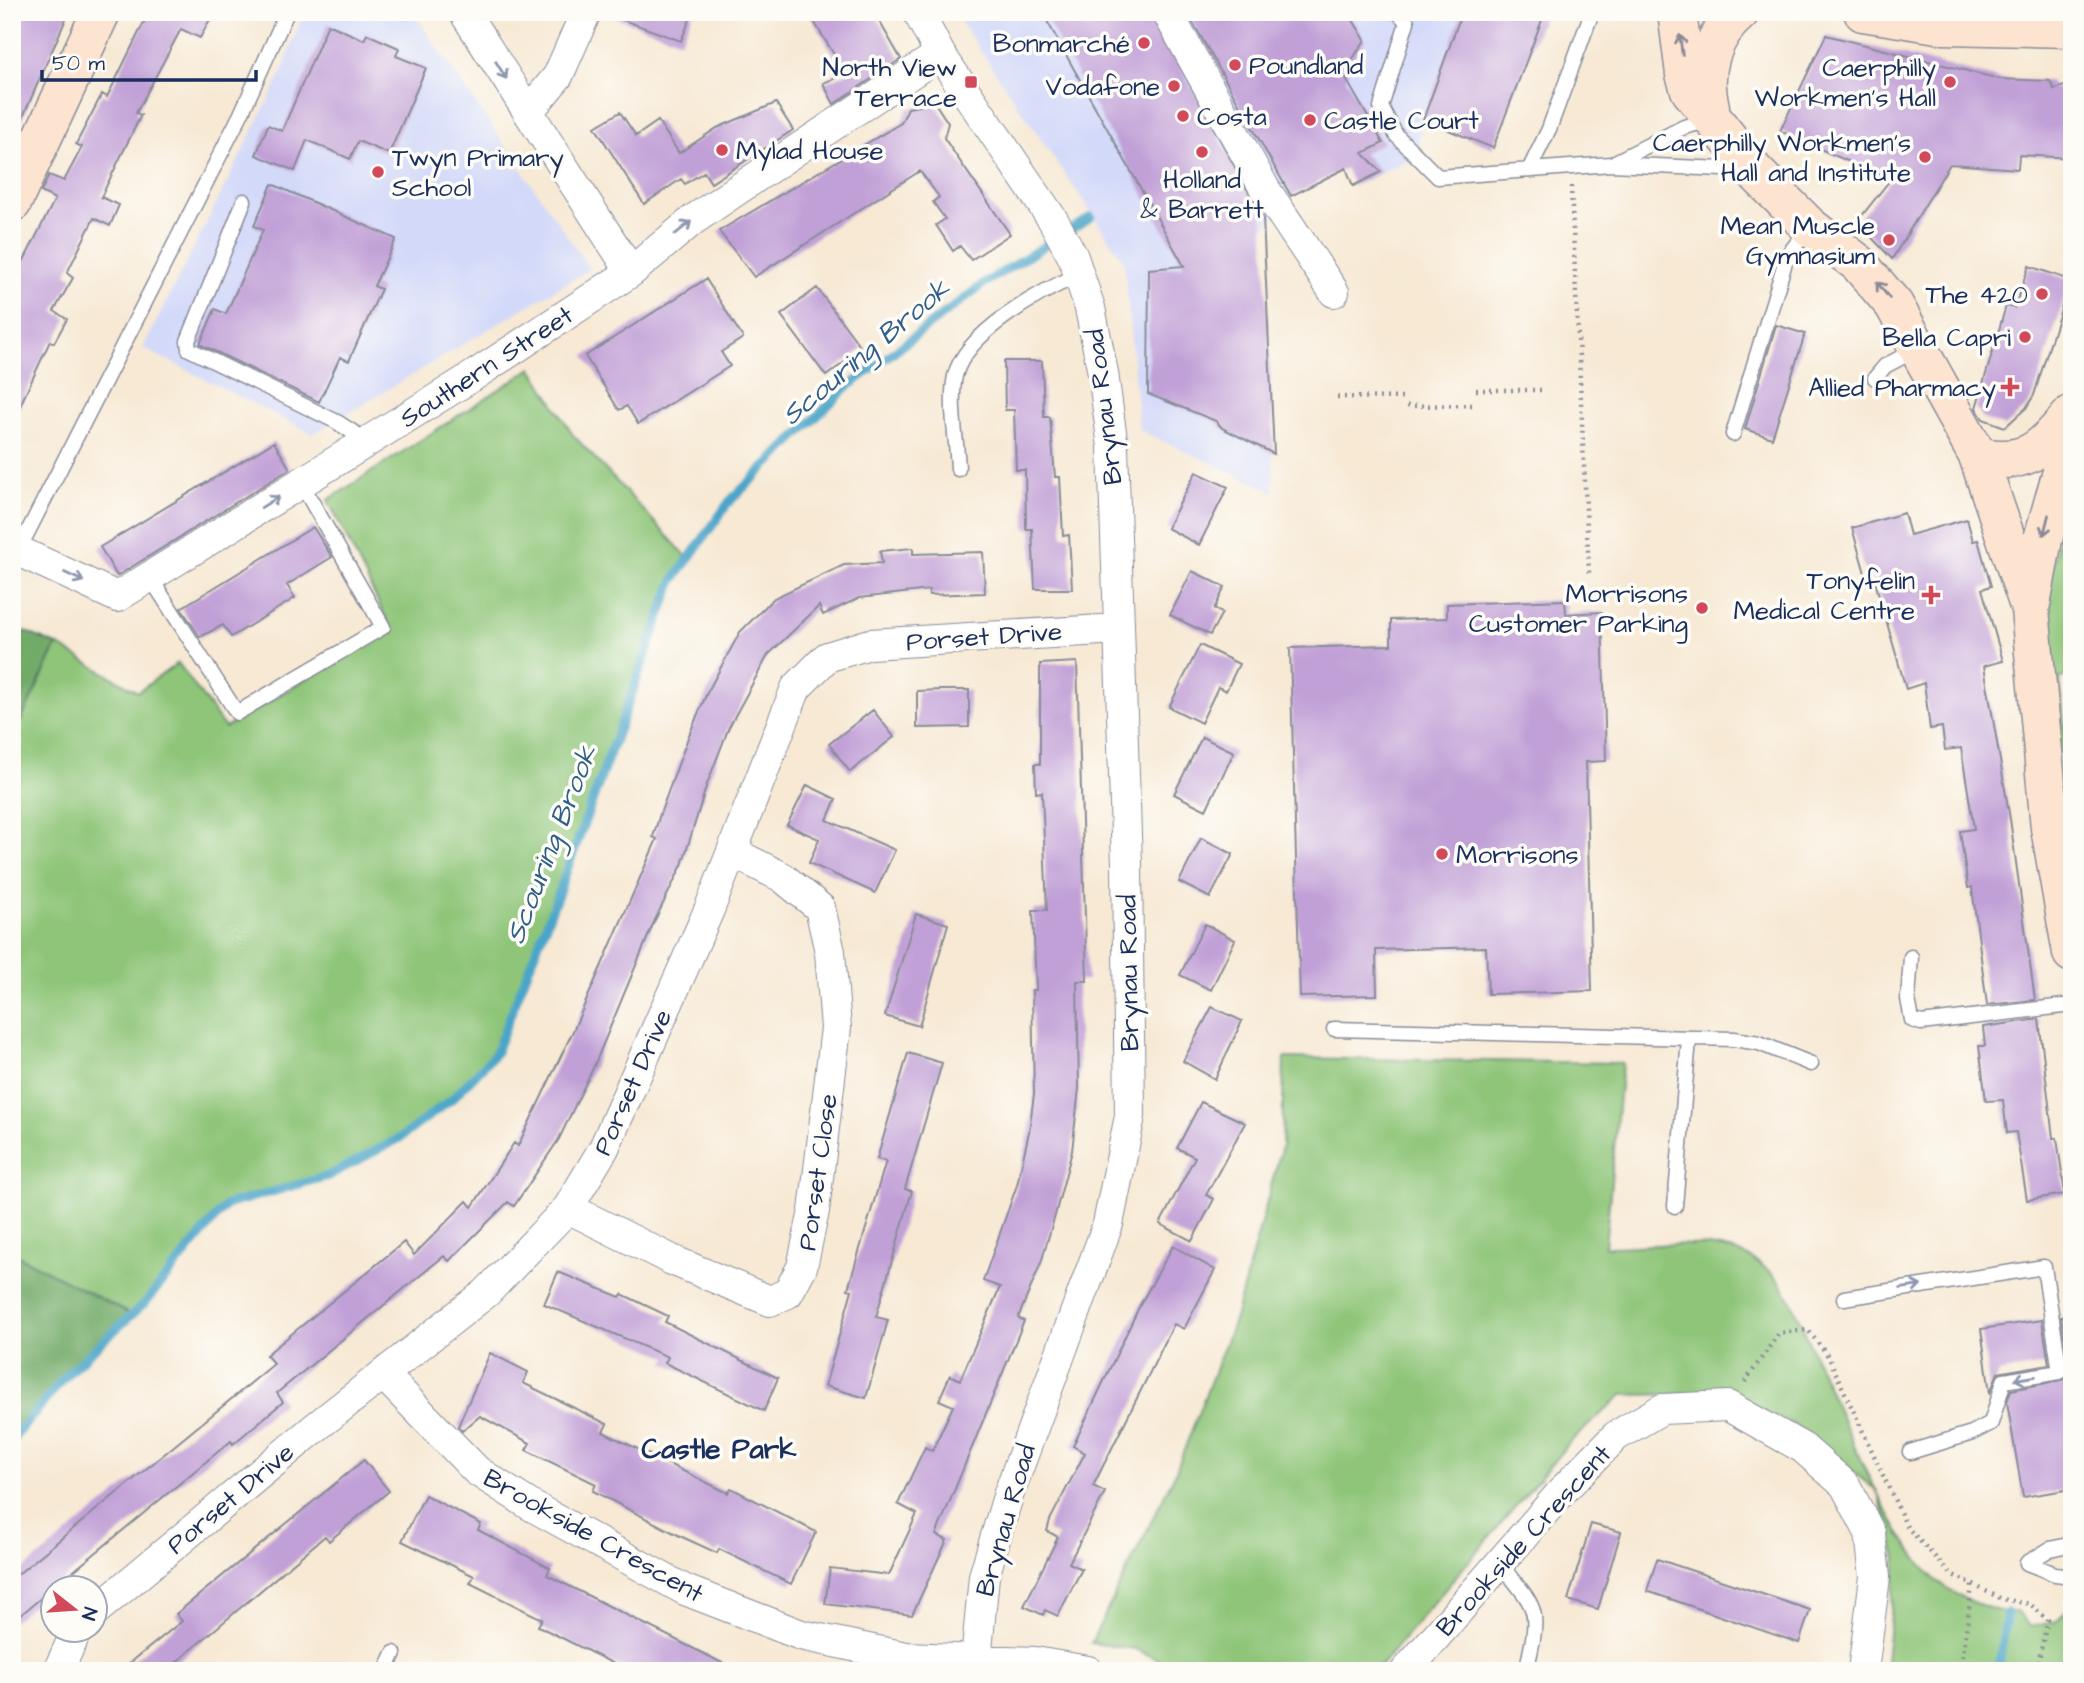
<svg xmlns="http://www.w3.org/2000/svg" width="2084" height="1683" font-family="'Architects Daughter',sans-serif">
<style>
.built{fill:#d3d9f9}
.green{fill:#8ec578;stroke:#547a6b;stroke-width:2}
.forest{fill:#72aa68;stroke:#466c63;stroke-width:2}
.lines{fill:none;stroke-linecap:round;stroke-linejoin:round}
.stream{stroke:#4ba5c9;stroke-width:9}
.building{fill:#c1a0d7}
.lane-casing{stroke:#898c99;stroke-width:17}
.street-casing{stroke:#898c99;stroke-width:32}
.secondary-casing{stroke:#898c99;stroke-width:41}
.path{stroke:#898c99;stroke-width:4.5;stroke-dasharray:2 5;stroke-linecap:butt}
.lane{stroke:#fff;stroke-width:14}
.street{stroke:#fff;stroke-width:30}
.secondary{stroke:#fde4d1;stroke-width:38}
.oneway{stroke:#8c8a98}
.oneway2{stroke:#8d97ae}
.poi-dot{fill:#d1495b;stroke:#fdfcf7;stroke-width:2.5}
.labels{text-anchor:middle;stroke-width:7;stroke-linejoin:round;paint-order:stroke}
.poi-label{font-size:26px;fill:#1b2f5e;stroke:#fdfcf7;text-anchor:end}
.street-label{font-size:26px;fill:#1b2f5e;stroke:#fdfcf7}
.water-label{font-size:28px;font-style:italic;fill:#2e5e89;stroke:#fdfcf7}
.neighbourhood-label{font-size:28px;font-weight:bold;fill:#1b2f5e;stroke:#fdfcf7}
</style>
<rect width="100%" height="100%" fill="#fdfcf7"/>
<filter id="ink" filterUnits="userSpaceOnUse"><feTurbulence type="fractalNoise" baseFrequency=".0143" numOctaves="2"/><feDisplacementMap in="SourceGraphic" scale="14" xChannelSelector="R" yChannelSelector="G"/><feConvolveMatrix kernelMatrix="1 2 1 2 8 2 1 2 1" color-interpolation-filters="sRGB"/></filter>
<filter id="wash" filterUnits="userSpaceOnUse"><feTurbulence type="fractalNoise" baseFrequency=".00686" numOctaves="4" result="noise"/><feDisplacementMap in="SourceGraphic" scale="28" xChannelSelector="R" yChannelSelector="G"/><feGaussianBlur stdDeviation="1.57" result="paint"/><feColorMatrix in="noise" values="0 0 0 0 0 0 0 0 0 0 0 0 0 0 0 0 0 1.4 0 .05"/><feComposite in="paint" operator="in"/></filter>
<g filter="url(#wash)">
<rect width="100%" height="100%" fill="#f7e9d4"/>
<path class="built" d="M303,12h110l177,257 -277,165 -170,-86 138,-273z
M954,12h508l-39,108 -8,37 -62,29 -8,-18 -53,27 -28,33 10,264 -135,-62 -15,-169z"/>
<path class="green" d="M532,368l41,67 116,124 -16,23 -114,309 -64,163 -42,44 -53,40 -72,38 -102,29 -94,110 -120,-62v-514l45,-94 81,47 40,-29 47,65 166,-100 -63,-128z
M2062,515l10,3v158l-12,2 5,58h7v62l-7,-2 -17,-155 1,-50z
M1284,1058l338,5 -17,184c46,0 105,-11 147,12 36,19 47,61 62,96 24,56 84,203 133,234 8,5 17,8 24,12 15,6 30,13 46,11l14,15 26,-6 15,-18v68h-187l12,-114 -20,-66 -84,-67 -40,-17 -60,-13 -71,1 -53,48 -193,228h-193l-48,-22 -44,-6 83,-167 61,-158 47,-172z"/>
<path class="forest" d="M12,626l45,19 -45,94z
M12,1253l120,62 -61,55 -59,70z"/>
<g class="lines">
<path class="stream" d="M12,1440l59,-70 74,-67 81,-98 102,-29 72,-38 53,-40 42,-44 64,-162 114,-311 56,-79 116,-113 141,-107 105,-65
M1998,1671l9,-58"/>
</g>
<g id="blocks">
<path class="building" d="M12,12h57l-57,130z
M144,12h70l-14,26 -19,-9 -45,84 5,2 -40,82 18,8 -9,21 -16,-8 -27,55 6,5 -19,33 13,8 -13,24 -4,-2 -38,82v-139l43,-85 -14,-7 8,-17 15,6 18,-34 -6,-3 26,-50 5,3 12,-24 29,-59z
M610,12h83l-12,29 -72,-26z
M808,12h66l27,47 -67,45 -11,-21 23,-9z
M1042,12h108l113,206 11,236 -52,-26 -6,-7 -68,-27 1,-125 35,-3z
M1187,12h161l17,28 -13,20 -6,19 37,64 -20,10 18,19 -28,14 -7,-18 -55,28z
M1462,12h83l-52,136 -70,-28z
M328,24l36,16 3,-6 32,14 -3,8 30,12 -37,86 -31,-13 -8,18 -43,-19 -12,31 -39,-16 12,-30 14,6z
M1826,35l173,44 51,2 4,8 18,-5v74l-53,-3 -1,14 -68,-5 -58,95 -35,-37 33,-42 -110,-49z
M776,103l17,27 -82,53 -7,-11 -19,12 -4,-5 -37,25 -49,-77 25,-15 16,24 22,-15 21,32 38,-25z
M935,103l13,20 -4,15 66,96 -39,26 -11,-14 -7,5 -17,-26 9,-6 -12,-17 6,-5 -19,-26 -166,106 -35,-46 182,-108 7,-15z
M272,184l124,55 -22,47 7,3 -32,72 -9,-4 -21,45 -119,-58 15,-35 11,5 37,-84 -9,-4z
M2029,266l41,14 -36,115 -8,13 -21,19 -22,-8 -7,-11 30,-102 8,2z
M706,279l37,59 -22,14 9,14 -92,58 -11,-18 -8,4 -34,-54z
M817,288l45,61 -36,27 -45,-61z
M1776,325l29,9 -33,104 -27,-9z
M1004,361h38l2,56h6l5,60h5l3,59 6,-1 3,54h-37l-3,-60h-6l-1,-59h-9l-2,-60h-9z
M274,442l16,27 -173,107 -17,-29z
M1196,472l32,15 -29,58 -32,-17z
M1904,513l6,22 57,-16 6,22 5,-1 13,46 -9,3 21,72 -19,5 26,153 25,181 -48,5 -15,-118 -4,1 -8,-57 14,-2 -13,-81 -16,2 -3,-23 -12,2 -6,-46 -18,6 -32,-111 -7,2 -15,-52z
M313,527l19,30 -45,28 8,13 -64,39 -8,-12 -23,12 -19,-29z
M913,548v6l70,-2 2,41 -56,2v-5l-70,8 -36,17 -4,-9 -51,49 -39,72 -23,60 -24,78 -28,57 -60,144 -35,73 -45,67 -6,-4 -59,59 -5,-5 -167,137 6,9 -50,42 -2,-3 -219,181v-43l262,-215 -8,-9 138,-113 10,13 53,-54 5,6 42,-64 4,3 55,-115 84,-192 -4,-2 7,-23 29,-79 18,-42 33,-61 34,-34 70,-33 38,-2 -2,-12z
M1192,571l33,16 -11,22 8,4 -12,22 -40,-20z
M1565,600l1,14 36,-2 4,149 -20,1 6,229 -104,3 -2,-47 -110,3 1,45 -77,2 -10,-349 101,-3v-25l56,-2v-14z
M1200,645l39,19 -13,27 -8,-4 -17,36 -32,-16z
M1077,662l10,319h-10l2,107 -7,63 -17,64 -14,48 -23,55 6,3 -88,214 11,5 -35,75 -87,-11 5,-36 59,7 28,-61 -19,-10 27,-57 7,4 21,-45 -14,-6 11,-25 10,5 40,-93 -17,-6 34,-96 12,-53 5,-38 -2,-104h4l-3,-80h14l-5,-118 -6,1 -1,-29h5v-100z
M941,690h28v37l-52,1v-37z
M873,710l21,27 -44,35 -21,-28z
M1202,737l32,15 -28,58 -32,-16z
M807,785l29,14 -9,21 68,30 -20,43 -66,-30 10,-24 -32,-14z
M1201,838l32,16 -23,44 -31,-16z
M916,914l32,10 -29,102 -34,-10z
M1205,924l30,16 -24,50 -31,-15z
M1212,1007l30,14 -27,58 -32,-18z
M2039,1019l14,119h4l8,56 -38,6 -11,-68 -9,1 -4,-33 -17,1 -7,-55h6l-2,-19z
M908,1053l34,10 -37,126 7,2 -36,126 12,3 -22,78 -41,-12 27,-96 -4,-1 38,-128 -9,-2z
M1201,1102l44,21 -39,72 8,4 -22,42 -32,-17 35,-67 -18,-9z
M1173,1246l42,24 -31,59 -10,-5 -81,162 12,6 -36,71 13,6 -12,23 -12,24 -13,-6 -2,5 -19,-9 34,-69 -11,-6 3,-11 35,-67 -12,-7 67,-141z
M558,1272l62,25 2,-3 46,22 -3,6 113,56 -14,33 -99,-48 3,-6 -124,-53z
M2072,1315v174l-49,8 -16,-95 4,-12 56,-11 3,-8 -9,-54z
M2042,1320l7,44 -51,9 -8,20 -9,-64z
M490,1353l38,19 -5,11 84,41 -4,8 125,61 3,-5 85,44 -25,52 -72,-35 -2,4 -37,-17 -87,-45 3,-7 -70,-34 4,-7 -50,-27 -18,15 -4,-5z
M364,1460l25,31 -60,50 -4,-5 -159,135h-46l62,-50 -6,-7z
M425,1495l56,29 -3,6 72,38 -3,7 191,96h-110l-90,-45 4,-7 -72,-36 4,-7 -72,-35z
M1591,1524l30,8 -23,77 -30,-9z
M1657,1559l153,51 -11,33 -152,-52z"/>
</g>
</g>
<g filter="url(#ink)">
<use href="#blocks" fill-opacity="0" stroke="#898c99" stroke-width="2"/>
<g class="lines">
<g class="lane-casing">
<path id="lane" d="M1398,12l9,10 -26,85 15,28 42,42 173,-13 135,6
M1615,162l69,-35 27,-7
M1529,170l20,-41 43,-117
M244,201l-56,140 1,8 148,73 31,20
M1875,378l10,-12 32,-17
M1733,434l54,-178 22,-28
M958,469c-1,-29 -9,-64 -3,-93 10,-43 86,-85 124,-101
M17,553l224,-439 46,-102
M150,577l87,136 146,-86 -82,-144
M1911,957l-3,42 4,21 9,3 151,-18
M1334,1029l400,10 25,4 52,21
M1675,1206l14,-167
M1844,1298l200,-31 16,105 -56,9 -13,42 -19,10 -62,19
M1500,1563c37,47 41,44 27,104
M2027,1563l23,-14 22,-5
M2027,1563l28,11 17,2
M386,1671l8,-18"/>
</g>
<g class="street-casing">
<path id="street" d="M464,12l167,260
M918,12l22,42 113,166 20,37 17,51 13,65 10,74 14,417 3,252 -22,108 -99,269 -25,83 -9,95
M1167,12l98,177 69,103
M528,112l30,-36 28,-64
M12,548l105,49 353,-219 161,-106 62,-52 69,-47 178,-119
M568,1208l104,52 98,41 18,-8 14,-26 12,-56 22,-183 -6,-76 -10,-44 -38,-31 -48,-24
M383,1374l94,97 53,34 155,85 116,45 105,22 129,5 53,9
M94,1612l222,-185 170,-134 82,-85 36,-60 105,-238 87,-222 31,-31 43,-13 248,-15
M58,1671l19,-41
M1406,1671l159,-183 51,-52 46,-27 66,-3 75,42 42,37 25,48 5,44 -12,94"/>
</g>
<g class="secondary-casing">
<path id="secondary" d="M1677,12l8,62 5,16 64,81 56,56 48,36 36,42 84,151 52,153
M1863,12l81,13 128,3
M1710,107c-9,-35 1,-71 30,-95
M12,203l89,-191
M2072,436l-29,103 -13,70 20,219 22,125
M1978,456c49,11 63,-7 94,-42"/>
</g>
<path class="path" d="M1571,186l18,387
M1476,390h66
M1337,397l69,1
M1407,406l69,-1
M1745,1382l34,-49 29,-3 20,26 79,171 44,47 51,25 28,5 18,16 -12,51
M1961,1671l11,-86"/>
<use href="#lane" class="lane"/>
<use href="#street" class="street"/>
<use href="#secondary" class="secondary"/>
</g>
<defs><path id="oneway-shaft" d="M-6 0H5M1.5-3L5.5 0L1.5 3" fill="none" stroke-width="1.6" stroke-linecap="round" stroke-linejoin="round" transform="scale(1.75)"/></defs>
<g class="oneway">
<use href="#oneway-shaft" transform="translate(1681 45) rotate(-97)"/>
<use href="#oneway-shaft" transform="translate(1883 290) rotate(-128)"/>
<use href="#oneway-shaft" transform="translate(2046 525) rotate(104)"/>
</g>
<g class="oneway2">
<use href="#oneway-shaft" transform="translate(501 70) rotate(58)"/>
<use href="#oneway-shaft" transform="translate(683 228) rotate(-39)"/>
<use href="#oneway-shaft" transform="translate(270 502) rotate(-32)"/>
<use href="#oneway-shaft" transform="translate(74 577) rotate(25)"/>
<use href="#oneway-shaft" transform="translate(1911 1287) rotate(-9)"/>
<use href="#oneway-shaft" transform="translate(2025 1378) rotate(171)"/>
</g>
</g>
<g class="poi-dot">
<circle cx="1144" cy="43" r="7"/>
<circle cx="1235" cy="65" r="7"/>
<rect x="964" y="75" width="14" height="14" rx="3.5"/>
<circle cx="1950" cy="82" r="7"/>
<circle cx="1174" cy="86" r="7"/>
<circle cx="1183" cy="116" r="7"/>
<circle cx="1310" cy="120" r="7"/>
<circle cx="722" cy="150" r="7"/>
<circle cx="1202" cy="152" r="7"/>
<circle cx="1925" cy="157" r="7"/>
<circle cx="378" cy="172" r="7"/>
<circle cx="1889" cy="240" r="7"/>
<circle cx="2042" cy="294" r="7"/>
<circle cx="2025" cy="337" r="7"/>
<path d="M2006.5 376.5h7v7h7v7h-7v7h-7v-7h-7v-7h7z"/>
<path d="M1927.5 584.5h7v7h7v7h-7v7h-7v-7h-7v-7h7z"/>
<circle cx="1702" cy="608" r="7"/>
<circle cx="1442" cy="854" r="7"/>
</g>
<g class="labels">
<g class="poi-label">
<text x="1130" y="52">Bonmarché</text>
<text x="1249" y="74" text-anchor="start">Poundland</text>
<text x="957" y="76">North View<tspan x="957" dy="30">Terrace</tspan></text>
<text x="1936" y="76">Caerphilly<tspan x="1936" dy="30">Workmen's Hall</tspan></text>
<text x="1160" y="95">Vodafone</text>
<text x="1197" y="125" text-anchor="start">Costa</text>
<text x="1324" y="129" text-anchor="start">Castle Court</text>
<text x="1911" y="151">Caerphilly Workmen's<tspan x="1911" dy="30">Hall and Institute</tspan></text>
<text x="736" y="159" text-anchor="start">Mylad House</text>
<text x="392" y="166" text-anchor="start">Twyn Primary<tspan x="392" dy="30">School</tspan></text>
<text x="1202" y="188" text-anchor="middle">Holland<tspan x="1202" dy="30">&amp; Barrett</tspan></text>
<text x="1875" y="234">Mean Muscle<tspan x="1875" dy="30">Gymnasium</tspan></text>
<text x="2028" y="303">The 420</text>
<text x="2011" y="346">Bella Capri</text>
<text x="1996" y="396">Allied Pharmacy</text>
<text x="1915" y="589">Tonyfelin<tspan x="1915" dy="30">Medical Centre</tspan></text>
<text x="1688" y="602">Morrisons<tspan x="1688" dy="30">Customer Parking</tspan></text>
<text x="1456" y="863" text-anchor="start">Morrisons</text>
</g>
<g class="street-label">
<text transform="translate(486 366) rotate(-33)" y="9">Southern Street</text>
<text transform="translate(1103 407) rotate(-97)" y="9">Brynau Road</text>
<text transform="translate(984 636) rotate(-4)" y="9">Porset Drive</text>
<text transform="translate(1128 973) rotate(-91)" y="9">Brynau Road</text>
<text transform="translate(632 1082) rotate(-66)" y="9">Porset Drive</text>
<text transform="translate(817 1172) rotate(-82)" y="9">Porset Close</text>
<text transform="translate(230 1498) rotate(-40)" y="9">Porset Drive</text>
<text transform="translate(1005 1520) rotate(-74)" y="9">Brynau Road</text>
<text transform="translate(594 1535) rotate(29)" y="9">Brookside Crescent</text>
<text transform="translate(1523 1540) rotate(-48)" y="9">Brookside Crescent</text>
</g>
<g class="water-label">
<text transform="translate(865 351) rotate(-40)" y="10">Scouring Brook</text>
<text transform="translate(550 844) rotate(-69)" y="10">Scouring Brook</text>
</g>
<g class="neighbourhood-label">
<text x="719" y="1458">Castle Park</text>
</g>
</g>
<rect width="2084" height="1683" fill="none" stroke="#fdfcf7" stroke-width="42"/>
<g transform="translate(74 1609) rotate(107)"><circle r="33" fill="#fdfcf7" stroke="#a3aaba" stroke-width="2"/>
<path d="M0-5L12 26L0 18L-12 26Z" fill="#d1495b"/>
<text y="-10" font-size="19" font-weight="bold" text-anchor="middle" fill="#1b2f5e">N</text>
</g>
<path d="M42 70v10h214v-10" fill="none" stroke="#1b2f5e" stroke-width="3.5"/>
<text x="52" y="70" font-size="21" fill="#1b2f5e" stroke="#fdfcf7" stroke-width="5" paint-order="stroke">50 m</text>
</svg>
